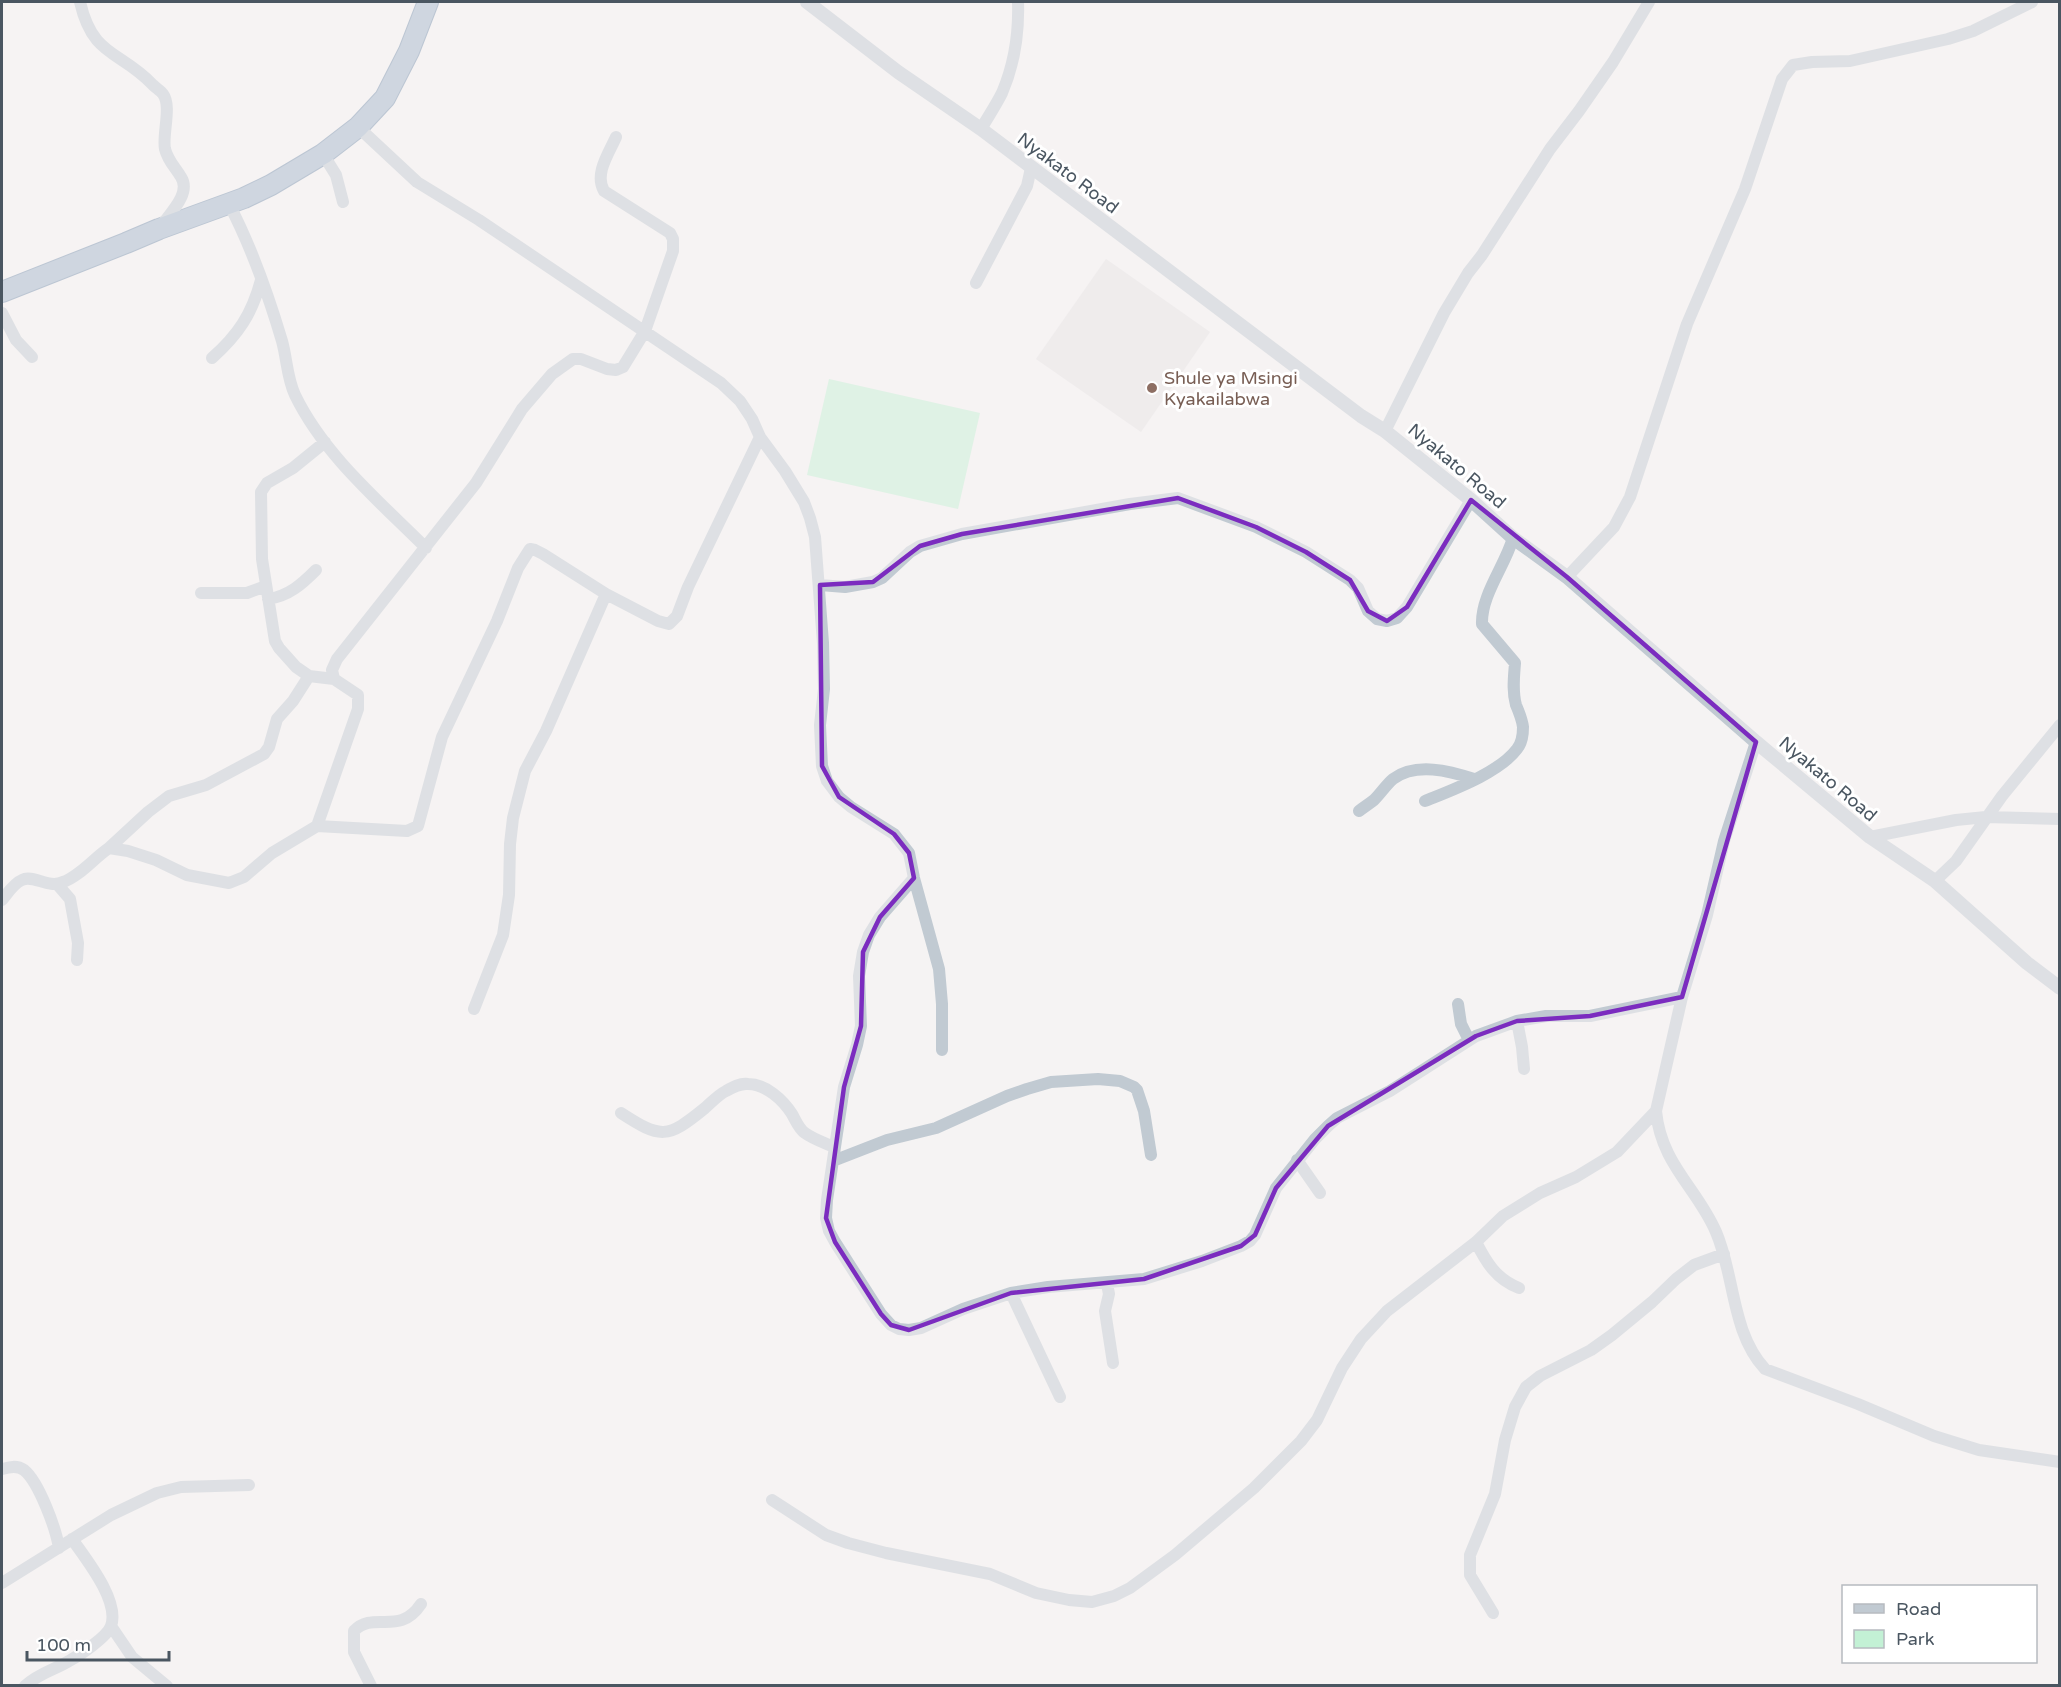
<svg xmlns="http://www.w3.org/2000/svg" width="2061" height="1687" font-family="'Varela Round',sans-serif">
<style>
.education{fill:#e6e4e5}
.green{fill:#c3f1d5}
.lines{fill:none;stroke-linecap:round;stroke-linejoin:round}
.trunk-casing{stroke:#7690ad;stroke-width:22}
.minor{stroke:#c1cad2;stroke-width:12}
.tertiary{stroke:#c1cad2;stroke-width:14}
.trunk{stroke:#9fb4c9;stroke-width:20}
.marked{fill:none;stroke:#7b2cbf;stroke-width:4.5;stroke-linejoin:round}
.education-dot{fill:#8d6e63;stroke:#fff;stroke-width:2}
.labels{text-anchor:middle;stroke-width:6;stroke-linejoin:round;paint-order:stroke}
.street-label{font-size:18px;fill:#4a5661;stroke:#fff}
.education-label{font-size:18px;fill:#785e54;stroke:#fff;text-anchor:start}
</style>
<rect width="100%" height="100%" fill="#f5f3f3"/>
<path class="education" d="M1106,259l104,73 -69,100 -105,-73z"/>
<path class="green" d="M829,379l151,34 -22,96 -151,-34z"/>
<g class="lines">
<g class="trunk-casing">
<path id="trunk" d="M2,292l124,-49 33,-14 85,-31 27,-13 52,-31 35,-27 27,-29 24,-47 19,-49"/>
</g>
<path class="minor" d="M80,2c13,56 40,48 73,83 3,3 8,6 10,9 9,12 -1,41 2,55 3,12 10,18 16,28 11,17 -13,38 -22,52
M358,127l59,55 62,38 242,163 19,18 12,18 8,18 25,34 19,31 6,16 5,19 8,106 1,46 -4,36 2,41 5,15 12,16 12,10 43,27 15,19 5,25 25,91 3,35v46
M981,129c7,-12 15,-24 21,-36 12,-28 17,-61 16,-91
M323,154l13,21 7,27
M229,204c23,44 39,90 53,137 5,18 5,37 13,54 29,60 84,106 131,153
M976,283l51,-97 4,-18
M2,313l14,27 16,17
M212,358c26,-23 40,-44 49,-78
M1385,431l59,-118 24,-40 14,-18 68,-106 29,-38 34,-49 36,-60
M325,442l-32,26 -26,15 -6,9 1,67 13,82 4,7 17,19 13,9 25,3
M1567,577l47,-50 16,-30 57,-173 58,-135 37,-110 11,-14 19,-3 38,-1 98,-22 25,-8 59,-29
M820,585l25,2 28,-5 9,-4 28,-26 10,-6 42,-12 168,-30 48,-6 78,29 50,25 44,28 8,8 10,23 9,8 10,2 10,-3 10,-11 64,-107
M201,593h46l19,-7
M268,599c21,-3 34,-15 48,-29
M1756,742l-32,99 -17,74 -25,82 -26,114c5,53 41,77 60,121 19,44 15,100 49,137l93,35 76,32 45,14 81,12
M1425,801c27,-11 74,-28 92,-52 5,-6 6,-14 6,-22 -1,-8 -4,-15 -7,-22 -4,-14 -2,-28 -1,-42l-33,-39c-1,-29 23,-58 31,-86
M1359,811c5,-4 10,-7 15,-11 7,-7 12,-15 19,-21 23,-17 57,-8 81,0
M317,826l41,-117v-14l-24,-16 -2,-9 5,-11 139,-176 46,-74 30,-35 21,-15h8l26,10 9,1 7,-3 22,-36 28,-80v-12l-3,-6 -66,-42c-10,-17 5,-38 12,-54
M1870,837l86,-17 30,-3 74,2
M109,848l39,-36 21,-16 37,-11 58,-31 5,-7 8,-28 16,-18 16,-25
M914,878l-34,39 -11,18 -6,17 -4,24 2,50 -4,19 -13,42 -17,113 -1,18 3,13 6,11 46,72 10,11 8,4 10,1 12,-2 42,-19 48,-16 37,-6 96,-8 58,-18 39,-15 9,-5 5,-6 21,-47 39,-49 13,-13 9,-8 53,-27 86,-55 41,-15 29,-5h44l92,-19
M1935,881l21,-20 46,-65 58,-71
M57,884l13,15 8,44 -1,17
M2,900c5,-6 12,-17 20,-20 11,-6 26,9 41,2 17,-6 31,-24 46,-34l19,3 28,9 31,15 42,8 15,-6 28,-24 45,-27 90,5 11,-5 24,-89 55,-116 21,-53 12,-19 5,1 8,4 63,40 52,27 11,3 8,-8 11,-29 72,-150
M1458,1004l3,20 8,16
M474,1009l29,-74 6,-40 1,-51 3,-26 12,-47 21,-40 60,-137
M1517,1021l5,26 2,22
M621,1113c40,26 46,26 84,-5 7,-6 13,-13 21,-17 7,-4 14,-8 22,-7 18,0 35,16 44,30 4,7 7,15 13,19 8,6 20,10 29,14
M1297,1160l23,33
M833,1161l54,-21 49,-12 71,-32 20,-7 24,-7 47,-3 22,2 14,6 3,3 7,21 7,44
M1476,1242c10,20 20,37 43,46
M1107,1284l2,10 -4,17 8,52
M1011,1293l49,104
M2,1469c7,-2 15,-4 22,1 15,12 32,59 35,78
M772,1500l54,35 22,8 38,10 104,21 46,19 33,7 23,2 22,-6 16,-8 45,-33 79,-67 47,-47 16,-21 25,-52 19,-29 26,-28 89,-69 27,-26 37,-23 36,-16 41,-25 39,-41
M2,1583l109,-68 46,-22 24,-6 68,-2
M1493,1613l-23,-38v-20l25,-61 10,-54 10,-33 11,-20 14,-11 51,-26 21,-15 40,-33 24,-23 18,-14 30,-11
M111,1626l21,31 35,29
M25,1686c14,-13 29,-16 44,-25 11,-6 38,-24 42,-35 9,-25 -25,-67 -39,-87
M371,1686l-17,-34v-21c20,-21 45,6 67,-27"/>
<path class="tertiary" d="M807,2l91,70 83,57 380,287 24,15 86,69 42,38 54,39 189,165 114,95 65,44 92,82 33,25"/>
<use href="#trunk" class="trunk"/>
</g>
<path d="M0 0H2061V1687H0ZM1178,498l78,29 50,25 44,28 18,31 19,10 20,-14 64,-107 96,77 189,165 -74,255 -92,19 -73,5 -41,15 -148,90 -52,62 -21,47 -14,11 -97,33 -133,14 -102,37 -18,-5 -10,-11 -46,-72 -9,-24 18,-131 17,-61 2,-74 17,-35 34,-39 -5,-25 -15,-19 -55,-37 -17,-31 -2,-181 53,-3 47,-36 42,-12z" fill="#f5f3f3" fill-opacity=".55" fill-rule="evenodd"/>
<path class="marked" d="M1178,498l78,29 50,25 44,28 18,31 19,10 20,-14 64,-107 96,77 189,165 -74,255 -92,19 -73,5 -41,15 -148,90 -52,62 -21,47 -14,11 -97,33 -133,14 -102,37 -18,-5 -10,-11 -46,-72 -9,-24 18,-131 17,-61 2,-74 17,-35 34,-39 -5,-25 -15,-19 -55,-37 -17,-31 -2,-181 53,-3 47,-36 42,-12z"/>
<circle class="education-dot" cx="1152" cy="388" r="6"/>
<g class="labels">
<g class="street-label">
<text transform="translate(1068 173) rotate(37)" y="6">Nyakato Road</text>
<text transform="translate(1457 466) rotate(40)" y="6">Nyakato Road</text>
<text transform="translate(1828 779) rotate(40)" y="6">Nyakato Road</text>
</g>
<g class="education-label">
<text x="1164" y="384">Shule ya Msingi<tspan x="1164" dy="21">Kyakailabwa</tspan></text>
</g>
</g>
<rect width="2061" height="1687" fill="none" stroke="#4a5661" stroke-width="6"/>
<rect x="1842" y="1585" width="195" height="78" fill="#ffffff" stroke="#b7bbc0" stroke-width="1.5"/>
<rect x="1854" y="1604" width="30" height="9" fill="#c1cad2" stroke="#b7bbc0" stroke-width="1.5"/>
<text x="1896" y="1615" font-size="18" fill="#4a5661">Road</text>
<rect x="1854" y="1630" width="30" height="18" fill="#c3f1d5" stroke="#b7bbc0" stroke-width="1.5"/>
<text x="1896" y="1645" font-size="18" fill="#4a5661">Park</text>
<path d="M27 1651v9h142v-9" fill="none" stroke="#4a5661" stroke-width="3"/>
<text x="36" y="1651" font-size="18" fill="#4a5661" stroke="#ffffff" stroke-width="4.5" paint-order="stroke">100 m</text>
</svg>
